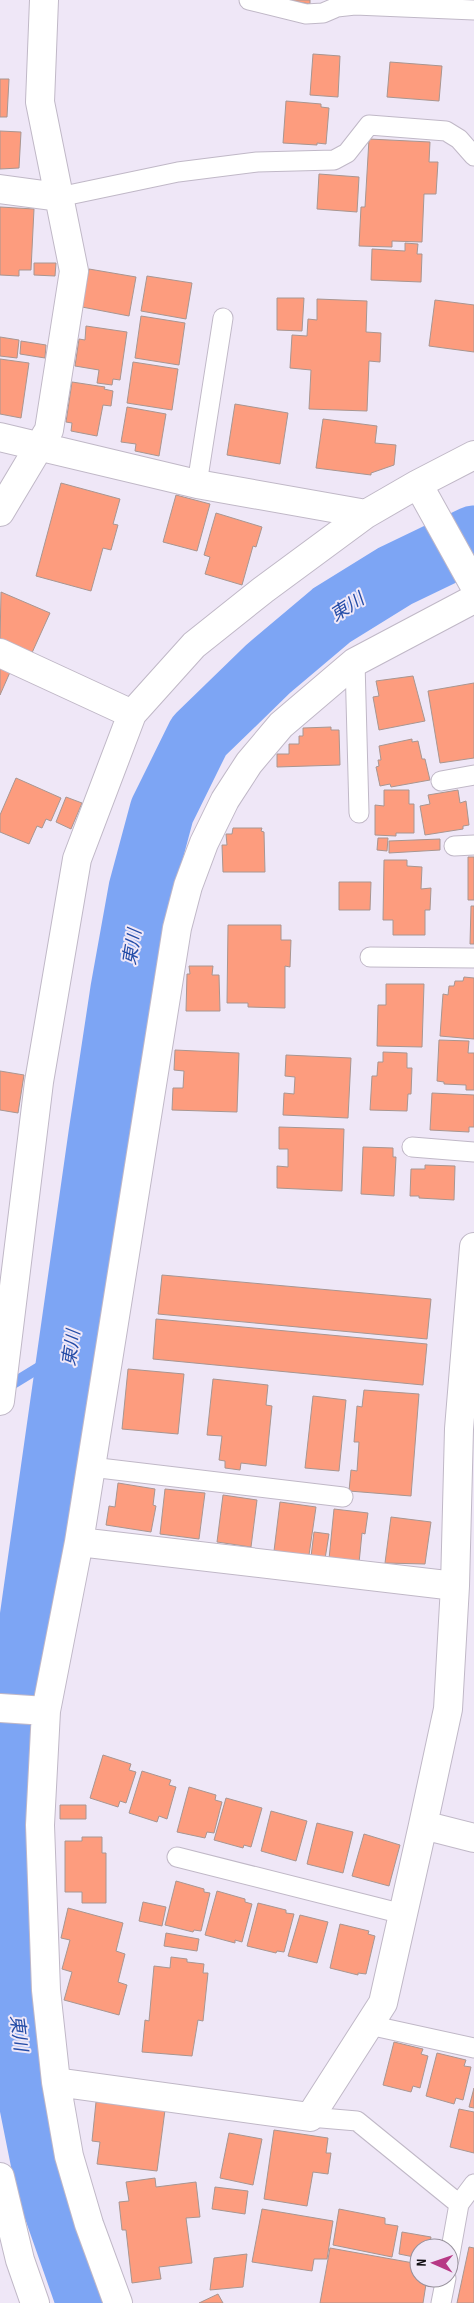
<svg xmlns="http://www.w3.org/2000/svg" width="474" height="2303" font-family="'Sofia Sans Condensed','Noto Sans JP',sans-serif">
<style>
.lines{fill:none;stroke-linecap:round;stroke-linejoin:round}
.stream{stroke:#7da5f4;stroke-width:11}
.river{stroke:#7da5f4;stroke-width:65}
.building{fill:#fd9c7e;stroke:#a89691}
.lane-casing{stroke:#c0b8c7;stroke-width:21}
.street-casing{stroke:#c0b8c7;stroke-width:30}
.lane{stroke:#fff;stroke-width:19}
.street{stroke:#fff;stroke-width:28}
.labels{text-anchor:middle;stroke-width:4;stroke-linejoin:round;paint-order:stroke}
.water-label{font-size:18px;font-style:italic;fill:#244ca7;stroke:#efe7f7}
</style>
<rect width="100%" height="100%" fill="#efe7f7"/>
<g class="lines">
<path class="stream" d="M4,1389l67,-41"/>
<path class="river" d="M89,2303l-41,-117 -28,-140 -12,-124 5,-135 12,-119 76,-534 22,-145 18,-100 21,-78 37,-75 69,-67 64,-54 63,-39 79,-38"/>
</g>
<path class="building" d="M287,0h23v4z
M313,54l27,2 -2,41 -28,-2z
M390,62l52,4 -3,35 -52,-4z
M0,79h9l-2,38h-7z
M286,101l35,3v3l8,1 -3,36 -9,-1v2l-34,-2z
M0,131l21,1 -2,36 -19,1z
M369,139l61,3 -1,20h9l-2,32h-12l-2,48 -30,-1v6l-33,-1 2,-39h4z
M319,174l40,3 -2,35 -40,-3z
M0,207l34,2 -3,61h-12v6l-19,-1z
M405,243l13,1 -1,10h5l-1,28 -50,-2 1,-31 33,2z
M34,263h22l-1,13 -21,-1z
M89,269l47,8 -7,39 -47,-9z
M147,276l45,7 -6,36 -45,-8z
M277,298h27l-2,33 -25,-1z
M317,299l50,2 -1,31 15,1 -1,29 -11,-1 -2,50 -58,-2 2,-39 -21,-2 2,-33 15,1 1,-17 9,1z
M435,300l39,5v47l-45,-6z
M141,316l44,7 -6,42 -44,-7z
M86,326l41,6 -7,48 -7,-1 -1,6 -15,-2 2,-13 -24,-4 4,-27 6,1z
M0,337l19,3 -2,18 -17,-2z
M21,341l25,4 -1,13 -25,-4z
M0,359l29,4 -8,55 -21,-4z
M133,362l45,7 -6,41 -45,-7z
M72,382l33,5 -1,2 9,2 -2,15 -8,-1 -6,31 -26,-5 1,-8 -6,-1z
M235,404l53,9 -8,51 -53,-9z
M127,407l39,7 -7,42 -24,-5 1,-7 -15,-2z
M323,419l54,7 -2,17 21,2 -2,20 -23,8v2l-55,-7z
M61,483l59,16 -7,25 5,1 -7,25 -8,-2 -12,43 -55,-15z
M176,495l34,9 -13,47 -34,-9z
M216,513l46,14 -6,20 -3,-1 -11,39 -37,-11 5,-17 -6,-2z
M1,592l49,21 -19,42 -31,-14z
M0,665l11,5 -11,25z
M413,676l12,45 -46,9 -6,-33 6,-1 -3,-15z
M474,683v75l-34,5 -12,-72z
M331,727v3h8l1,35 -63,2v-13h12v-10h10v-8h4v-8z
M412,739v3l6,-1 4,18h3l5,21 -39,7 -1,-3 -10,2 -4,-19 3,-1 -1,-6h3l-2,-14z
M16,778l45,20 -10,23 -5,-2 -4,9 -5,-2 -8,18 -29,-12v-17z
M384,790h25v14h5v29h-18v3l-21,-1v-30l9,1z
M458,790l2,13 6,-2 3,24 -6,1v3l-38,6 -5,-29 10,-2 -2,-9z
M66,797l16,6 -11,26 -15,-7z
M233,828h29l-1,3 3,1 1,40h-42l-1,-27h5l-1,-11h6z
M378,838h10l-1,13 -10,-1z
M440,839v11l-51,3v-12z
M468,857h6v43h-6z
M384,860h23v6l15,1 -1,22 10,-1 -1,22h-5v25h-32v-15h-10z
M339,882h32l-1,28h-31z
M471,906h3v38h-4z
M228,925h53v15h10l-1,27 -5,-1v42l-37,-1v-4h-21z
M189,966h24l-1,9h7l1,36h-34l1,-37h3z
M464,977l10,1v61l-34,-3 3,-42 5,1 1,-9h5l1,-5h8z
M386,984h38l-2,63 -45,-1 1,-41h8z
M439,1040l30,1 -1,12h6v37h-8v-5l-22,-1v-2l-7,-1z
M175,1050l64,3 -2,59 -65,-2 1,-22h10l1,-17 -10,-1z
M383,1052l24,1v15h5l-1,26h-3l-1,17 -37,-1 2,-34h5l1,-14h5z
M286,1055l65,3 -3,60 -65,-3 1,-22 10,1 1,-17 -10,-1z
M0,1071l24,4 -6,38 -18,-3z
M432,1093l42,2v32h-5v5l-39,-2z
M279,1127l65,2 -2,62 -65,-3v-22l11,1v-18h-9z
M363,1147l30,1v9h3l-2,39 -33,-2z
M425,1165l30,1 -1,34 -35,-2v-2h-9l1,-27h14z
M162,1275l269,24 -4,40 -269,-25z
M156,1319l271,25 -4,41 -270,-26z
M128,1369l56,5 -6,60 -56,-5z
M213,1379l55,6 -2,20 6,1 -6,60 -25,-3 -1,7 -15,-2v-7l-6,-1 3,-24 -15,-1z
M364,1390l55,4 -8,102 -62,-5 2,-21 6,1 2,-29h-5l3,-36 5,1z
M313,1396l33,4 -7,71 -34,-3z
M118,1483l37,6 -2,16 3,1 -5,26 -45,-7 3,-19 6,1z
M165,1489l40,4 -6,46 -39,-5z
M223,1495l34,5 -6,47 -34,-5z
M280,1502l36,5 -7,48 -35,-4z
M334,1509l34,4 -3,21 -3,-1 -3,30 -30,-4z
M391,1517l40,5 -6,42 -40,-1z
M314,1532l15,2 -4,25 -14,-2z
M103,1755l28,9 -2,6 7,2 -10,31 -6,-2 -2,6 -28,-9z
M142,1771l29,9 -2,5 7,2 -9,32 -8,-3 -2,6 -28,-9z
M189,1787l27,8 -1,5 7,2 -8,31 -7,-1 -2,6 -28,-6z
M226,1798l36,10 -11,39 -7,-2 -1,3 -29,-8z
M60,1805h26v14h-26z
M271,1811l36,10 -11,40 -35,-10z
M317,1823l36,9 -10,41 -36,-9z
M364,1834l36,11 -11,41 -37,-10z
M82,1837h20v16h4v50h-24v-11h-17v-51h17z
M176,1881l28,8v3l6,1 -9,38 -7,-1 -1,2 -28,-7z
M217,1891l28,8v3l7,2 -10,38 -7,-2v3l-30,-8z
M143,1902l23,5 -4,19 -23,-5z
M258,1903l28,7v3l8,1 -10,38 -7,-1 -1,2 -29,-7z
M68,1908l55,15 -7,28 9,3 -7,28 9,3 -8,30 -55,-15 8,-28 -10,-3 8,-29 -9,-2z
M300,1915l28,7 -11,41 -29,-7z
M340,1924l29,7 -1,3 7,2 -9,38 -8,-1v2l-28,-7z
M166,1933l33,6 -2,12 -33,-5z
M171,1957l16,2v3l17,2 -1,9h5l-5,48 -5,-1 -6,36 -50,-4 3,-32 4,1 5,-55 16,2z
M394,2042l29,7 -2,5 7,2 -8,32 -7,-2 -2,6 -28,-7z
M437,2053l29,7 -2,6 7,1 -8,33 -7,-2 -2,6 -28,-8z
M474,2088v20l-5,-1z
M96,2102l69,8 -8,61 -60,-7 3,-22 -8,-1z
M459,2109l15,3v41l-24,-6z
M274,2130l54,8 -2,15h5l-3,21 -15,-2 -6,34 -43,-7z
M229,2133l33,6 -9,46 -33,-7z
M155,2178l1,9 40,-5 4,35 -14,1 6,45 -33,4 2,12 -29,4 -6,-53h-4l-3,-28 10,-1 -3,-19z
M215,2187l33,4 -3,23 -33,-5z
M262,2209l71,12 -6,38h-13l-2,12 -60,-9z
M339,2209l46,9v6l13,2 -6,31 -59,-12z
M402,2232l29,5 -2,11h-10v10l-20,-4z
M469,2247l5,1v55h-17z
M330,2248l89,16v14h8l-4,25h-103z
M247,2254l-4,33 -33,3 4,-32z
M218,2294l5,9h-24z"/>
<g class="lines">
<g class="lane-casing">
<path id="lane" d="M249,0l57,14 17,-1 14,-6 18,-2 119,5
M59,197l119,-25 79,-10 77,-2 13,-7 22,-28 77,6 13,8 15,17
M197,484l26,-166
M355,662l4,151
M441,781l33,-6
M454,846l20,-1
M370,957l104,1
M412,1147l62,5
M91,1467l252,30
M177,1857l226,57
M369,2025l105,23
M310,2117l47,4 102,83 -10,56
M459,2204l15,-20
M441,2303l5,-25"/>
</g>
<g class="street-casing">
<path id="street" d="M0,189l59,8
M0,437l197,47 169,30
M418,484l56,101
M0,512l49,-82 25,-159 -34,-169 4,-102
M0,653l132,61
M474,1247l-15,182 -4,157 -7,123 -25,116 51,13
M0,1401l39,-319 38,-223 55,-145 62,-69 69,-55 103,-76 52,-30 56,-29
M79,1542l376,44
M0,1708l46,3
M56,2082l254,35 73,-114 40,-178
M0,2177l20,83 15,43
M118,2303l-29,-79 -20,-68 -13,-74 -10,-92 -6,-165 6,-114 33,-169 98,-614 11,-42 16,-43 21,-43 24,-37 32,-38 74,-63 119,-63"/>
</g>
<use href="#lane" class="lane"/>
<use href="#street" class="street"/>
</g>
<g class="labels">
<g class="water-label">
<text transform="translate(347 607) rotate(-33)" y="6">東川</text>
<text transform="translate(132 947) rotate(-81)" y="6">東川</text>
<text transform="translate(71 1348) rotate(-82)" y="6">東川</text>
<text transform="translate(19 2033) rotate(83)" y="6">東川</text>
</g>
</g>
<g transform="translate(434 2263) rotate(272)"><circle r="24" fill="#efe7f7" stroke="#97919c"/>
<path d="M0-4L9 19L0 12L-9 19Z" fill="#b73885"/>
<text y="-8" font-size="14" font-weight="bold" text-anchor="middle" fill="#120f14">N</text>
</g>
</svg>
